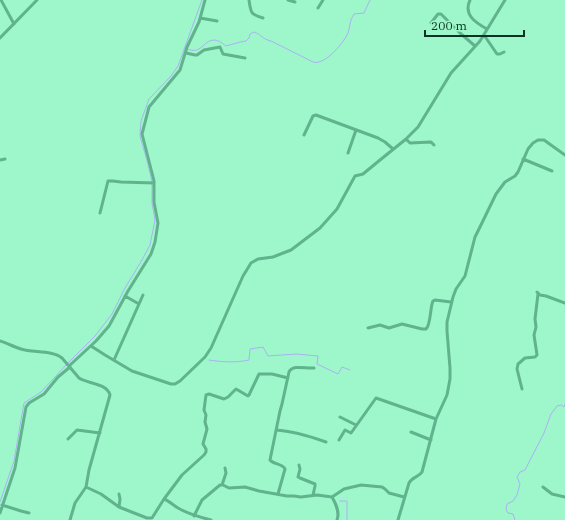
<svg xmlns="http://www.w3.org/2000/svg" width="565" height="520" font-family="'IBM Plex Serif',serif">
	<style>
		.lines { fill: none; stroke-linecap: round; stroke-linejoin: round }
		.stream { stroke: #acb0f4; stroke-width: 1 }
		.minor { stroke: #60b38c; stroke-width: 3 }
	</style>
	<rect width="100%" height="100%" fill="#9ef7cb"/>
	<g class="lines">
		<path class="stream" d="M 187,49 C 202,55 202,41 214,40 C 219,40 223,44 226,46 L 240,42 L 246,41 L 249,38 L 250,34 L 254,32 C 262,35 262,39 271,41 L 313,62 C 314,62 318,63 319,62 C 330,59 344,42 348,33 C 350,26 350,20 354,14 L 364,13 L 370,0
			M 209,360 C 222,362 235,363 249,360 L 250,349 L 263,347 L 268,356 L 296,354 L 318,356 L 317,364 L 338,374 L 342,367 L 350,370
			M 68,363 L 95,336 L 112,314 L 125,288 L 142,260 L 150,245 L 155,220 L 152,203 L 152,182 L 148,164 L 140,136 L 141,121 L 149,99 L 171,76 L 178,66 L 202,0
			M 340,501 L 347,501 L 347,520
			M 0,502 L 14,461 L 24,403 L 41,392 L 66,365
			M 515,520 L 513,514 L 508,513 L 506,510 L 507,504 L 513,501 L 517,495 L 520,484 L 517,477 L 520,472 L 525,470 L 544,433 L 551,414 L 557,406 L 561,405 L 564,407 L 565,404"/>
		<path class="minor" d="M 1,0 L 14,24
			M 249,0 C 251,13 250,14 263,18
			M 288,0 L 295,2
			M 470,0 C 463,15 476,23 487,29
			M 318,8 L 323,0
			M 200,18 L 217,21
			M 431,23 L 438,14 L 441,14 L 460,33 L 475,46
			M 484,35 L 497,54 L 500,54 L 504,52
			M 0,38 L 37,0
			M 186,53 L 195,55 L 197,55 L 204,50 L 220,47 L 223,54 L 245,58
			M 304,135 L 313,116 L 316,115 L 378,138 L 385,142 L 393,149
			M 406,139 L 410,143 L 431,142 L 434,145
			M 348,153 L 356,130
			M 523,159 L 552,171
			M 0,160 L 5,159
			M 100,213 L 108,181 L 113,181 L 121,182 L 154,183
			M 537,292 L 540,295 L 546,296 L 565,303
			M 125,296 L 139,304
			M 368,328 L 380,325 L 389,328 L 402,324 L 422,329 C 423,329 425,329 426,329 C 431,325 430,307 433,301 L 435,300 L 451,302
			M 0,341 C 7,343 14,347 21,349 C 33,353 52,350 62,358 L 79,378 C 88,384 107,383 110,395 L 89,470 L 86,487 L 75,503 L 70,520
			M 91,346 L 105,355 L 132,371 L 171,384 L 175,384 L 180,381 L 205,357 L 211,348 L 243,276 L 251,263 L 258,259 L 273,257 L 291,250 L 320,228 L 337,209 L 355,176 L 363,174 L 380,160 L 406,139 L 418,127 L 451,73 L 480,41 L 505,0
			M 114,360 L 143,295
			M 69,366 L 96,341 L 109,326 L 128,291 L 151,254 L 155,242 L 158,223 L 154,202 L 154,181 L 152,173 L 142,134 L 149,107 L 180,70 L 187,47 L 199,22 L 205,0
			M 522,389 L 517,369 L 518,364 L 525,358 L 535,357 L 537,355 L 534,335 L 536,327 L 535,319 L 538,294
			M 340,417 L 356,425
			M 276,430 C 293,431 309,436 326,442
			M 411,432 L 431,440
			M 68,439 L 77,430 L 100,433
			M 339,440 L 345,430 L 351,433 L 376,398 L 436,419
			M 299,465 L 300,469 L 298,477 L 300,478 L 315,484 L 315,486 L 313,495
			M 222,485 L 226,473 L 225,468
			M 86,487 L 101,494 L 119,507 L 147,518 L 152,518 L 164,499 C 169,501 173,505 178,508 C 188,514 199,517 211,520
			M 543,487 L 552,494 L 565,497
			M 278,494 L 285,469 C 282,463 274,465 270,460 L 280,411 L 282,404 L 289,372 C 293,364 306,369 314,368
			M 332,497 C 336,504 340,512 337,520
			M 164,499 L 182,475 L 204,455 L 206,452 L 206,449 L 203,444 L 207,429 L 205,422 L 206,415 L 204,410 L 206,395 L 209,394 L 224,399 L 228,397 L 236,389 L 248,396 L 249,395 L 259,374 L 272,374 L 288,378
			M 2,505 L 21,511 L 29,513
			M 119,507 L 120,499 L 119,494
			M 0,513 L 15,468 L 26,407 L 29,403 L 44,394 L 58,377 L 70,367
			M 194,516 L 202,500 L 220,485 L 223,485 L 229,488 L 245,487 L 259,491 L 287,496 L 294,496 L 301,497 L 317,495 L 332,497 L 344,489 L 361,485 L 382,487 L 385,489 L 389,493 L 404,497
			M 398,520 L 409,483 C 412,477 419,477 422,472 L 436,419 L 447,395 L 450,379 L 450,368 L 447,331 L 447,322 L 453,297 L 456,289 L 465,276 L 475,237 L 480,227 L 496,194 L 505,182 L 515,176 L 518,172 L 528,149 L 533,143 L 538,140 L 544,140 L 565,155"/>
	</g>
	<path d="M425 30v6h99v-6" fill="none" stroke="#0a3121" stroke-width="2"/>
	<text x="431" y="30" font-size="12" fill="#0a3121" stroke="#9ef7cb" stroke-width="3" paint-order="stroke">200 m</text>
</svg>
